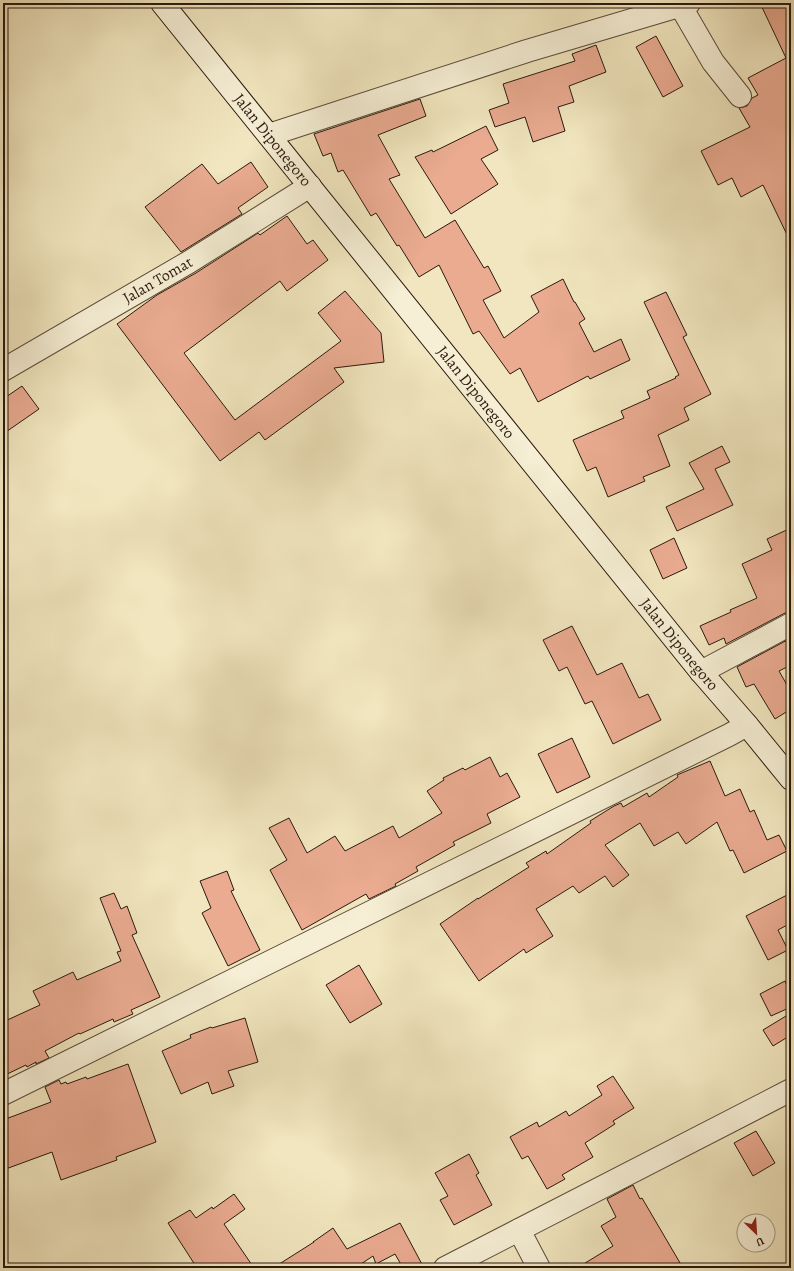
<svg xmlns="http://www.w3.org/2000/svg" width="794" height="1271" font-family="Alegreya,serif">
	<style>
		.building { fill: #eaab91; stroke: #2b190e }
		.lines { fill: none; stroke-linecap: round; stroke-linejoin: round }
		.street-casing { stroke: #5c4c3a; stroke-width: 24 }
		.secondary-casing { stroke: #2b190e; stroke-width: 24 }
		.street { stroke: #f6efd5; stroke-width: 22 }
		.secondary { stroke: #f6efd5; stroke-width: 22 }
		.labels { text-anchor: middle; dominant-baseline: central; stroke-width: 3; stroke-linejoin: round; paint-order: stroke }
		.street-label { font-size: 16px; fill: #2b190e; stroke: #f6efd5 }
	</style>
	<rect width="100%" height="100%" fill="#f1e6bf"/>
	<filter id="stains"><feTurbulence type="fractalNoise" baseFrequency=".005" numOctaves="4"/><feColorMatrix values="0 0 0 0 .2 0 0 0 0 .09 0 0 0 0 .02 0 0 0 .5 -.17"/></filter>
	<radialGradient id="worn" r=".72"><stop offset=".6" stop-color="#630" stop-opacity="0"/><stop offset="1" stop-color="#630" stop-opacity=".3"/></radialGradient>
	<path class="building" d="M 760,3 L 791,3 L 791,243 L 763,185 L 741,197 L 732,178 L 718,185 L 701,151 L 750,127 L 739,108 L 747,106 L 752,98 L 758,95 L 748,78 L 786,58 Z
		M 656,36 L 683,86 L 663,97 L 636,47 Z
		M 596,45 L 606,72 L 569,86 L 574,102 L 558,107 L 565,131 L 533,142 L 525,117 L 495,127 L 489,110 L 509,103 L 503,84 L 575,61 L 572,54 Z
		M 420,99 L 426,116 L 378,135 L 400,175 L 389,179 L 425,238 L 455,220 L 484,268 L 488,266 L 501,291 L 483,300 L 504,338 L 539,312 L 531,296 L 563,279 L 574,302 L 575,302 L 585,319 L 579,323 L 594,352 L 621,339 L 630,360 L 590,379 L 588,376 L 538,402 L 520,368 L 510,374 L 479,331 L 473,334 L 439,265 L 419,277 L 399,245 L 397,246 L 376,213 L 371,216 L 343,170 L 338,172 L 331,153 L 323,156 L 314,134 Z
		M 486,126 L 498,150 L 481,159 L 498,184 L 451,214 L 415,157 L 432,150 L 433,152 Z
		M 251,162 L 268,187 L 238,208 L 242,214 L 181,252 L 145,207 L 202,164 L 218,184 Z
		M 287,216 L 307,244 L 313,240 L 328,260 L 287,291 L 280,281 L 184,353 L 235,420 L 341,341 L 318,313 L 345,291 L 381,333 L 384,362 L 334,368 L 344,382 L 265,440 L 259,432 L 220,461 L 117,324 L 157,295 L 196,273 L 258,233 L 260,235 Z
		M 666,292 L 687,335 L 683,337 L 711,394 L 684,408 L 689,420 L 658,435 L 670,466 L 643,477 L 645,481 L 608,497 L 596,467 L 587,471 L 573,440 L 624,418 L 621,411 L 650,398 L 647,391 L 676,378 L 675,377 L 679,375 L 644,302 Z
		M 22,386 L 39,409 L 3,434 L 3,399 Z
		M 722,446 L 730,462 L 715,469 L 733,505 L 677,531 L 666,507 L 704,489 L 689,463 Z
		M 791,528 L 791,612 L 785,613 L 726,644 L 724,638 L 709,645 L 700,626 L 731,612 L 730,610 L 757,598 L 742,564 L 772,550 L 767,539 Z
		M 674,538 L 687,568 L 663,579 L 650,550 Z
		M 572,626 L 597,675 L 622,663 L 639,698 L 648,694 L 661,720 L 613,744 L 592,701 L 585,704 L 567,667 L 559,671 L 543,640 Z
		M 791,638 L 791,665 L 779,671 L 791,692 L 791,709 L 775,719 L 754,684 L 746,687 L 737,667 Z
		M 572,738 L 590,777 L 557,793 L 538,754 Z
		M 490,757 L 500,777 L 507,773 L 520,797 L 487,814 L 491,823 L 453,842 L 455,845 L 416,867 L 418,871 L 395,884 L 396,886 L 369,899 L 366,894 L 302,930 L 270,870 L 287,860 L 269,828 L 289,818 L 307,853 L 335,836 L 345,851 L 393,826 L 399,838 L 442,813 L 427,791 L 444,780 L 443,778 L 463,768 L 465,770 Z
		M 710,761 L 725,796 L 740,789 L 750,812 L 754,810 L 767,840 L 779,835 L 787,851 L 744,873 L 733,850 L 730,851 L 717,822 L 686,844 L 678,832 L 654,846 L 640,823 L 605,845 L 629,875 L 613,887 L 605,876 L 579,893 L 573,886 L 536,909 L 553,936 L 526,953 L 524,949 L 479,981 L 440,924 L 478,898 L 478,899 L 529,867 L 526,863 L 546,851 L 547,854 L 591,823 L 590,821 L 614,806 L 621,803 L 623,807 L 647,793 L 649,797 L 678,777 L 677,775 Z
		M 227,871 L 234,890 L 231,891 L 260,950 L 228,966 L 202,913 L 211,908 L 200,881 Z
		M 114,893 L 121,909 L 127,906 L 137,933 L 132,935 L 160,997 L 131,1010 L 133,1014 L 114,1022 L 113,1019 L 80,1034 L 79,1033 L 45,1051 L 49,1058 L 36,1064 L 36,1062 L 27,1067 L 26,1065 L 3,1076 L 3,1022 L 40,1005 L 33,991 L 73,972 L 77,980 L 121,961 L 117,952 L 121,951 L 100,898 Z
		M 791,893 L 791,923 L 778,930 L 788,950 L 768,960 L 746,916 Z
		M 359,965 L 382,1004 L 350,1023 L 326,985 Z
		M 785,981 L 791,994 L 791,1007 L 771,1016 L 760,994 Z
		M 791,1013 L 791,1035 L 773,1046 L 763,1030 Z
		M 245,1018 L 258,1062 L 228,1071 L 234,1086 L 212,1094 L 208,1082 L 181,1094 L 162,1051 L 191,1038 L 190,1035 L 211,1027 L 212,1028 Z
		M 128,1064 L 156,1142 L 116,1157 L 117,1160 L 61,1180 L 52,1152 L 3,1170 L 3,1120 L 51,1102 L 45,1087 L 59,1080 L 61,1084 L 66,1082 L 67,1084 L 86,1077 L 87,1079 Z
		M 613,1076 L 634,1108 L 613,1121 L 615,1124 L 585,1143 L 593,1157 L 562,1175 L 565,1179 L 547,1189 L 528,1156 L 522,1159 L 510,1137 L 537,1122 L 539,1127 L 566,1111 L 569,1116 L 602,1095 L 597,1086 Z
		M 756,1131 L 775,1163 L 753,1176 L 734,1143 Z
		M 469,1154 L 479,1173 L 476,1175 L 492,1205 L 454,1225 L 440,1200 L 448,1196 L 435,1173 Z
		M 633,1185 L 640,1199 L 642,1198 L 683,1268 L 577,1268 L 613,1246 L 601,1226 L 616,1217 L 607,1199 Z
		M 234,1194 L 245,1209 L 224,1224 L 254,1268 L 197,1268 L 168,1223 L 190,1210 L 196,1218 L 212,1207 L 213,1209 Z
		M 400,1223 L 424,1268 L 403,1268 L 395,1254 L 376,1264 L 373,1256 L 358,1266 L 360,1268 L 273,1268 L 314,1242 L 313,1242 L 333,1228 L 347,1249 Z"/>
	<g class="lines">
		<defs>
			<g id="street">
				<path d="M 680,5 L 713,62 L 740,96"/>
				<path d="M 269,135 L 527,51 L 689,3"/>
				<path id="s1" d="M 3,370 L 189,262 L 310,186"/>
				<path d="M 701,672 L 791,624"/>
				<path d="M 3,1094 L 729,735 L 747,725"/>
				<path d="M 519,1230 L 539,1268"/>
				<path d="M 445,1268 L 791,1090"/>
			</g>
			<g id="secondary">
				<path id="s2" d="M 162,3 L 701,672 L 747,725 L 791,779"/>
			</g>
		</defs>
		<use href="#street" class="street-casing"/>
		<use href="#secondary" class="secondary-casing"/>
		<use href="#street" class="street"/>
		<use href="#secondary" class="secondary"/>
	</g>
	<g class="labels">
		<g class="street-label">
			<text stroke="none"><textPath href="#s2" startOffset="176">Jalan Diponegoro</textPath></text>
			<text stroke="none"><textPath href="#s1" startOffset="179">Jalan Tomat</textPath></text>
			<text stroke="none"><textPath href="#s2" startOffset="500">Jalan Diponegoro</textPath></text>
			<text stroke="none"><textPath href="#s2" startOffset="824">Jalan Diponegoro</textPath></text>
		</g>
	</g>
	<rect width="794" height="1271" fill="none" stroke="#f1e6bf" stroke-width="16"/>
	<rect x="4" y="4" width="786" height="1263" fill="none" stroke="#2b190e" stroke-width="2"/>
	<rect x="8" y="8" width="778" height="1255" fill="none" stroke="#2b190e"/>
	<g transform="translate(756 1233) rotate(155)"><circle r="19" fill="#f6efd5" stroke="#a59985"/>
	<path d="M0-3L7 15L0 10L-7 15Z" fill="#8f2418"/>
	<text y="-6" font-size="11" font-weight="bold" text-anchor="middle" fill="#2b190e">U</text>
	</g>
	<rect width="100%" height="100%" filter="url(#stains)"/>
	<rect width="100%" height="100%" fill="url(#worn)"/>
</svg>
